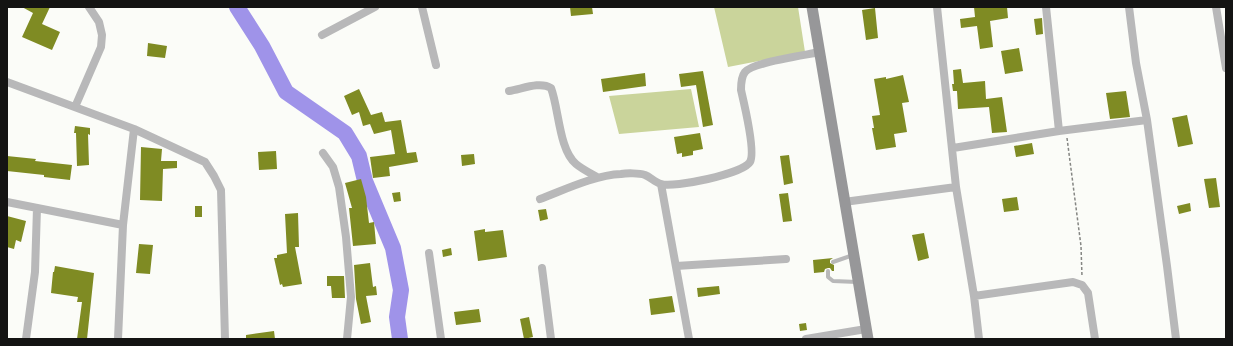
<svg xmlns="http://www.w3.org/2000/svg" width="1233" height="346" font-family="Jost,sans-serif">
	<style>
		.green { fill: #cad49b }
		.lines { fill: none; stroke-linecap: round; stroke-linejoin: round }
		.river { stroke: #9f93e9; stroke-width: 16 }
		.building { fill: #7f8b23 }
		.path { stroke: #858683; stroke-width: 1.5; stroke-dasharray: 3 2; stroke-linecap: butt }
		.lane { stroke: #b8b8b9; stroke-width: 4 }
		.street { stroke: #b8b8b9; stroke-width: 8 }
		.secondary { stroke: #979799; stroke-width: 11 }
	</style>
	<rect width="100%" height="100%" fill="#fbfcf8"/>
	<path class="green" d="M 714,7 L 798,7 L 805,52 L 728,67 Z
		M 691,89 L 699,127 L 619,134 L 609,96 Z"/>
	<g class="lines">
		<path class="river" d="M 237,7 L 262,46 L 286,92 L 345,133 L 359,156 L 365,181 L 393,248 L 401,290 L 397,317 L 400,339"/>
	</g>
	<path class="building" d="M 22,7 L 50,7 L 42,24 L 60,32 L 52,50 L 22,37 L 33,13 Z
		M 570,7 L 592,7 L 593,14 L 571,16 Z
		M 974,7 L 1007,7 L 1008,18 L 990,21 L 993,47 L 980,49 L 977,26 L 961,28 L 960,19 L 975,17 Z
		M 875,8 L 878,38 L 866,40 L 862,10 Z
		M 1042,18 L 1043,34 L 1036,35 L 1034,19 Z
		M 148,43 L 167,46 L 165,58 L 147,56 Z
		M 1019,48 L 1023,71 L 1005,74 L 1001,51 Z
		M 961,69 L 963,83 L 985,81 L 986,99 L 1002,97 L 1007,132 L 992,133 L 989,107 L 958,109 L 957,91 L 953,91 L 952,84 L 954,84 L 953,70 Z
		M 703,71 L 713,125 L 703,127 L 696,85 L 681,87 L 679,74 Z
		M 645,73 L 646,86 L 603,92 L 601,79 Z
		M 903,75 L 909,102 L 902,103 L 907,132 L 894,134 L 896,147 L 876,150 L 872,128 L 874,128 L 872,116 L 880,115 L 874,79 L 886,77 L 886,79 Z
		M 359,89 L 371,115 L 382,112 L 385,122 L 401,120 L 407,153 L 416,152 L 418,162 L 389,167 L 390,176 L 373,178 L 370,157 L 395,154 L 391,130 L 374,134 L 370,124 L 363,126 L 359,112 L 352,115 L 344,96 Z
		M 1126,91 L 1130,117 L 1110,119 L 1106,93 Z
		M 1187,115 L 1193,144 L 1178,147 L 1172,118 Z
		M 75,126 L 90,128 L 90,135 L 88,134 L 89,165 L 77,166 L 76,133 L 74,133 Z
		M 700,133 L 703,149 L 693,151 L 693,155 L 682,157 L 682,153 L 677,154 L 674,137 Z
		M 1032,143 L 1034,154 L 1016,157 L 1014,146 Z
		M 141,147 L 162,149 L 161,161 L 177,161 L 177,168 L 163,169 L 162,201 L 140,200 Z
		M 276,151 L 277,169 L 259,170 L 258,152 Z
		M 474,154 L 475,164 L 462,166 L 461,155 Z
		M 789,155 L 793,183 L 784,185 L 780,156 Z
		M 7,156 L 36,159 L 35,161 L 72,165 L 70,180 L 44,177 L 44,175 L 7,171 Z
		M 1216,178 L 1220,207 L 1209,208 L 1204,179 Z
		M 361,179 L 366,197 L 369,223 L 374,222 L 376,244 L 353,246 L 349,208 L 352,208 L 345,183 Z
		M 400,192 L 401,201 L 394,202 L 392,193 Z
		M 788,193 L 792,221 L 783,222 L 779,194 Z
		M 1017,197 L 1019,210 L 1004,212 L 1002,199 Z
		M 1190,203 L 1191,211 L 1179,214 L 1177,206 Z
		M 195,206 L 202,206 L 202,217 L 195,217 Z
		M 546,209 L 548,219 L 540,221 L 538,210 Z
		M 298,213 L 299,247 L 295,247 L 302,284 L 283,287 L 282,284 L 280,285 L 274,258 L 277,258 L 277,255 L 287,253 L 285,214 Z
		M 7,216 L 26,221 L 21,242 L 16,240 L 14,249 L 7,247 Z
		M 485,229 L 485,232 L 503,230 L 507,257 L 478,261 L 474,231 Z
		M 924,233 L 929,258 L 918,261 L 912,235 Z
		M 139,244 L 153,245 L 150,274 L 136,273 Z
		M 451,248 L 452,255 L 443,257 L 442,250 Z
		M 833,258 L 830,260 L 830,263 L 834,265 L 834,271 L 832,271 L 830,268 L 828,268 L 825,269 L 824,272 L 814,273 L 813,260 Z
		M 370,263 L 373,287 L 376,286 L 377,295 L 366,296 L 371,322 L 361,324 L 356,299 L 354,265 Z
		M 55,266 L 94,273 L 87,339 L 77,339 L 82,302 L 77,302 L 78,297 L 51,293 L 53,272 L 54,272 Z
		M 327,276 L 344,276 L 345,298 L 332,298 L 331,286 L 327,286 Z
		M 719,286 L 720,294 L 698,297 L 697,288 Z
		M 672,296 L 675,312 L 651,315 L 649,299 Z
		M 479,309 L 481,322 L 456,325 L 454,312 Z
		M 529,317 L 533,337 L 524,339 L 520,319 Z
		M 806,323 L 807,330 L 800,331 L 799,324 Z
		M 274,331 L 275,339 L 246,339 L 246,335 Z"/>
	<g class="lines">
		<path class="path" d="M 1067,138 L 1081,246 L 1082,277"/>
		<path class="lane" d="M 833,262 L 853,255
			M 828,271 L 828,277 L 833,281 L 857,282"/>
		<path class="street" d="M 422,7 L 436,65
			M 937,7 L 956,187 L 974,296 L 979,339
			M 1046,7 L 1059,131
			M 1129,7 L 1136,63 L 1147,120 L 1167,266 L 1176,339
			M 1216,7 L 1226,68
			M 322,35 L 375,7
			M 7,82 L 134,129 L 205,162 L 214,176 L 221,190 L 225,339
			M 509,91 C 522,89 540,81 551,88 C 559,109 559,150 576,164 C 582,169 590,173 597,177
			M 75,107 L 101,47 L 102,35 L 99,22 L 89,7
			M 953,148 L 1059,131 L 1147,120
			M 323,153 L 333,167 L 339,187 L 346,237 L 351,297 L 347,339
			M 661,184 L 689,339
			M 540,199 C 564,190 595,175 621,174 C 627,173 639,173 645,175 C 650,177 655,182 661,184 C 674,188 743,174 750,162 C 756,152 744,103 741,90 C 741,84 741,77 745,72 C 753,62 806,55 820,52
			M 7,202 L 123,225
			M 844,202 L 956,187
			M 429,253 L 441,339
			M 676,266 L 786,259
			M 542,268 L 551,339
			M 974,296 L 1073,282 L 1082,285 L 1088,293 L 1095,339
			M 26,339 L 35,272 L 37,208
			M 118,339 L 123,225 L 134,129
			M 806,339 L 866,329"/>
		<path class="secondary" d="M 812,7 L 868,339"/>
	</g>
	<rect width="1233" height="346" fill="none" stroke="#141413" stroke-width="16"/>
</svg>
